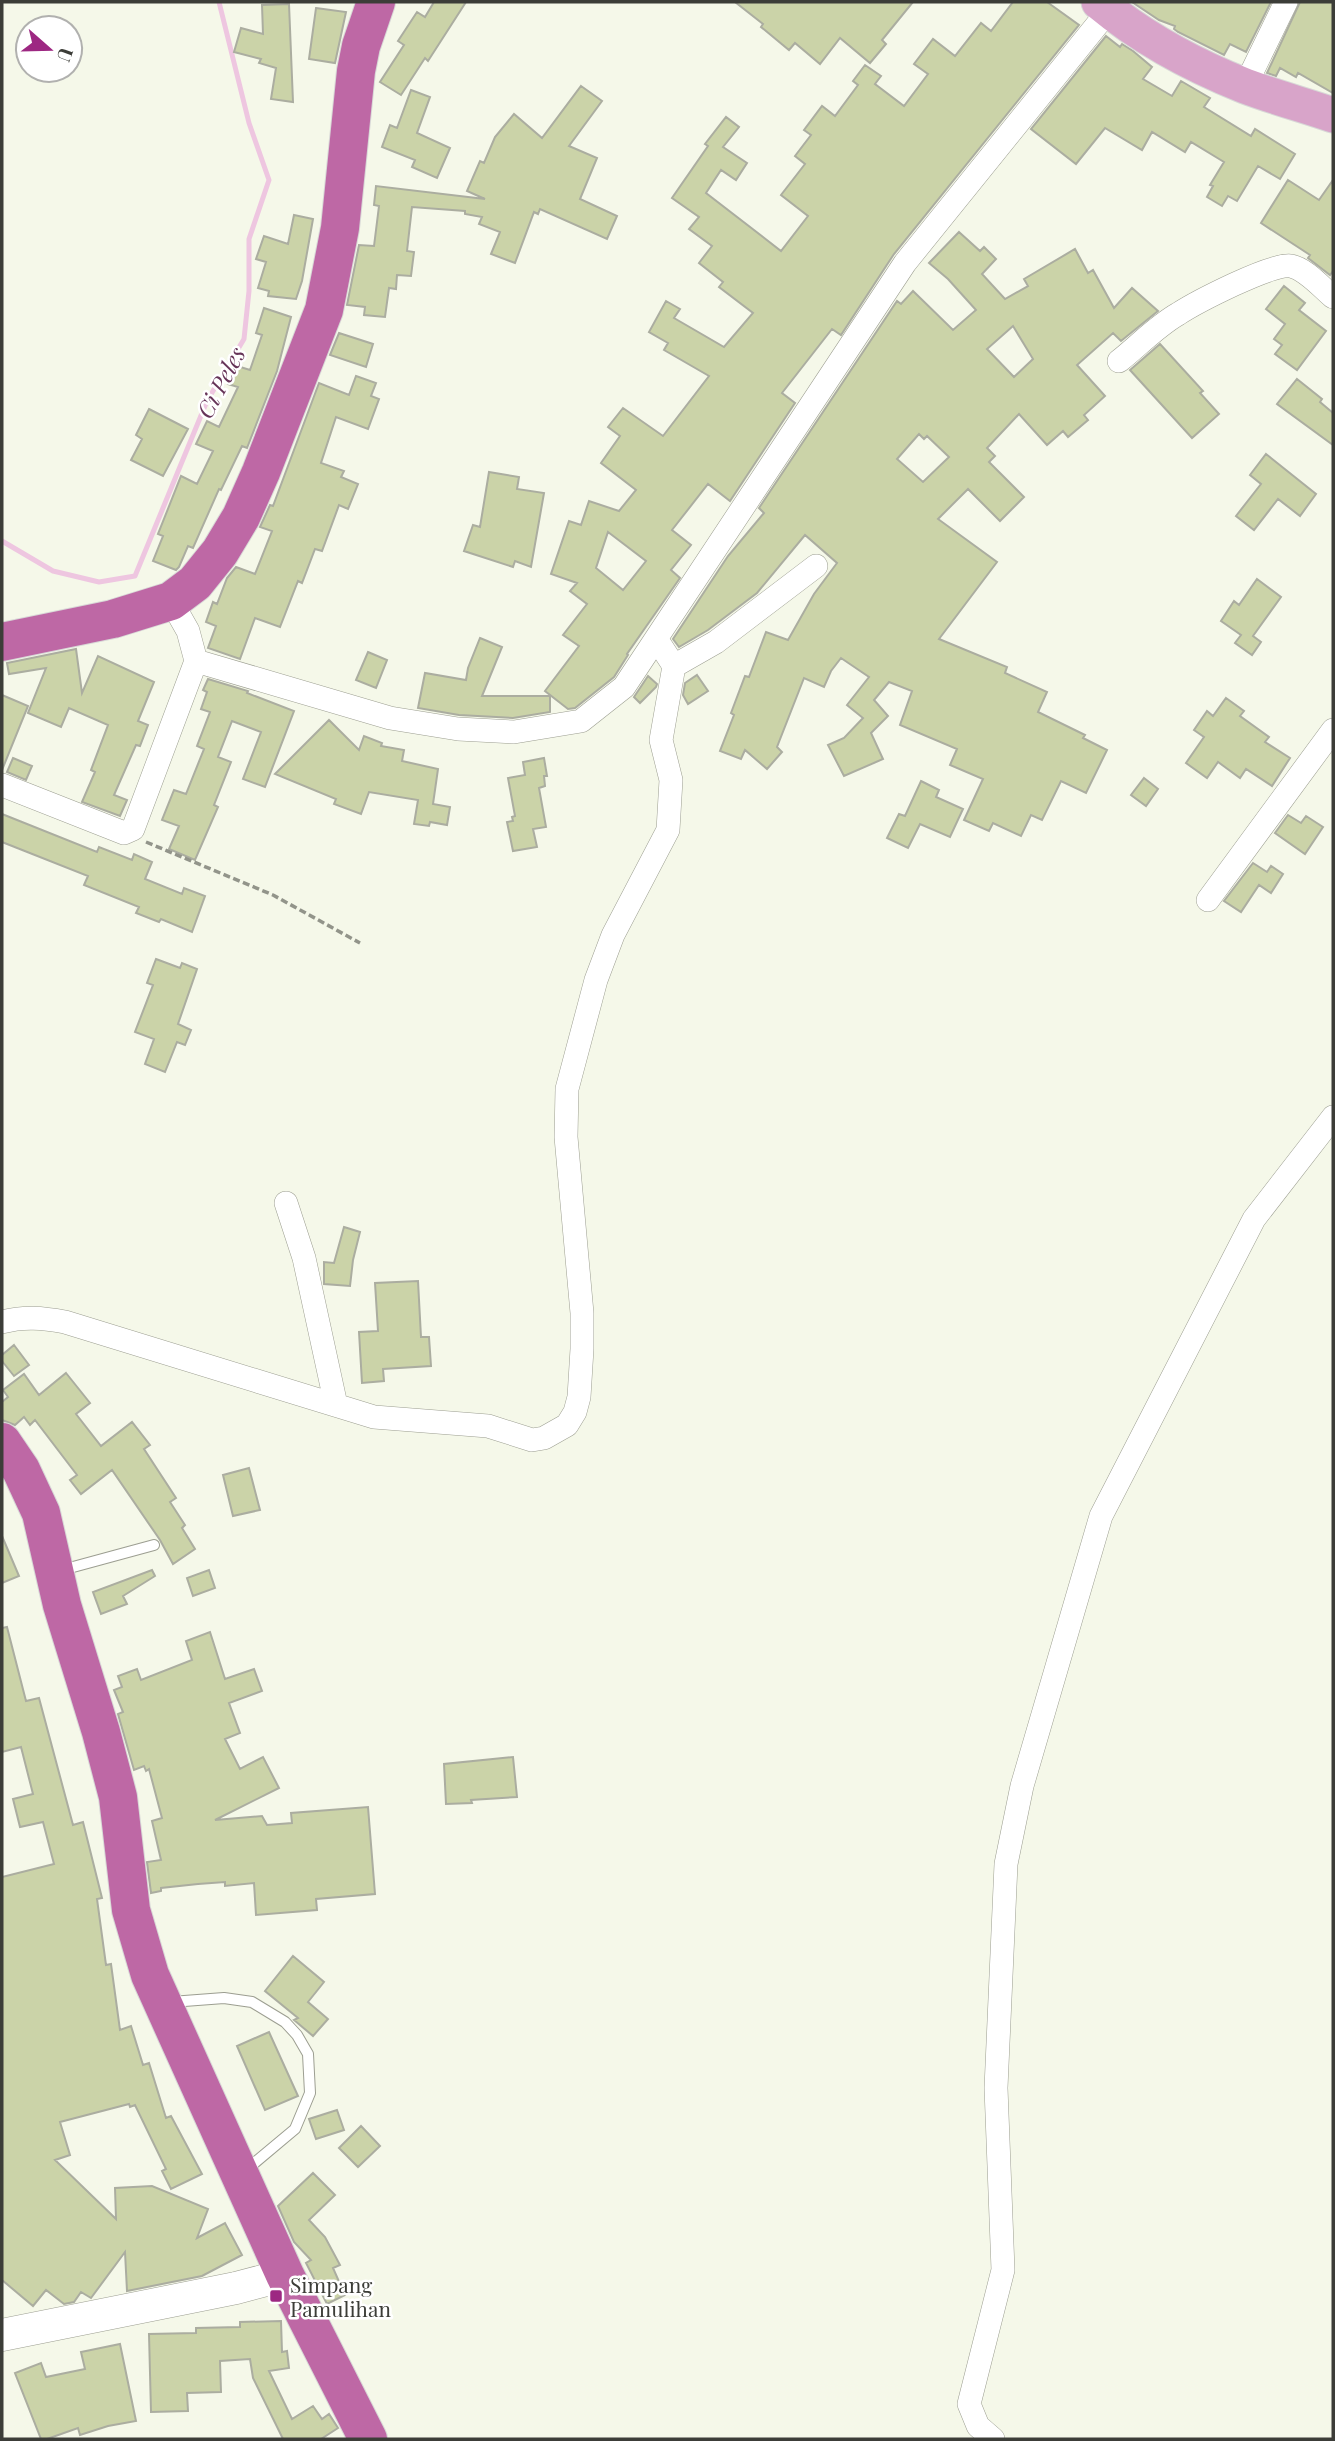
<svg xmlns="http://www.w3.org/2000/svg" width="1335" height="2441" font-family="'Playfair Display',serif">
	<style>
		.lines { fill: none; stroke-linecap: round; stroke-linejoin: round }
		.stream { stroke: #eec6e0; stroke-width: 5 }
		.building { fill: #cbd3a8; stroke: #abada0; stroke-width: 2; fill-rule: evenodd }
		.lane-casing { stroke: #9c9e91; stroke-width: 12 }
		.street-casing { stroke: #9c9e91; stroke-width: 24 }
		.secondary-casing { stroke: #9c9e91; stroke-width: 33 }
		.primary-casing { stroke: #d8d8d7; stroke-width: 37 }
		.highway-casing { stroke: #d8d8d7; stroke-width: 40 }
		.path { stroke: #92948a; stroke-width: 3.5; stroke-dasharray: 7 3.5; stroke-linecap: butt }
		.lane { stroke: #fff; stroke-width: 10 }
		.street { stroke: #fff; stroke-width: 23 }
		.secondary { stroke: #fff; stroke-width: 32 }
		.primary { stroke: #d8a4c9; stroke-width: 35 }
		.highway { stroke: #be68a5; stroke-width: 38 }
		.poi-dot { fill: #9d2882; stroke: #fff; stroke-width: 2.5 }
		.labels { text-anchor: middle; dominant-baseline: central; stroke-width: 5; stroke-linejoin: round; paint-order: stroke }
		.poi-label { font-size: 21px; fill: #3c3d38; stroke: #fff; text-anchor: start }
		.water-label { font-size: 23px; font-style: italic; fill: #663458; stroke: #fff }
	</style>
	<rect width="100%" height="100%" fill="#f5f8e9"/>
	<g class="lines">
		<path class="stream" d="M 2,541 L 53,571 L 99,582 L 135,576 L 207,401 L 244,339 L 249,291 L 249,239 L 269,180 L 249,123 L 219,2"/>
	</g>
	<path class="building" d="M 434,2 L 466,2 L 428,61 L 425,58 L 401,95 L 380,82 L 404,45 L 398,41 L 417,12 L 425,17 Z
		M 735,2 L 913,2 L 882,40 L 886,44 L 870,63 L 840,38 L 820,64 L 795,43 L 789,50 L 761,27 L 763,24 Z
		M 1013,2 L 1047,2 L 1079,25 L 894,254 L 841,335 L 832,329 L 782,393 L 795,403 L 730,501 L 708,484 L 672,530 L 691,545 L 671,570 L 680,578 L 627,654 L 628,655 L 614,677 L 575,708 L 568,709 L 545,691 L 579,646 L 563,635 L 587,604 L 570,591 L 577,583 L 551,574 L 569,521 L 581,525 L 589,501 L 619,511 L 636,490 L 601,463 L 620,436 L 608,427 L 623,408 L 663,436 L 709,376 L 664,350 L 668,343 L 649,332 L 666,301 L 680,309 L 674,318 L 724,347 L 753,313 L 719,287 L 723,282 L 699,263 L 712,246 L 689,229 L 699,217 L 672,198 L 708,146 L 705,144 L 726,117 L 739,127 L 723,147 L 747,163 L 736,180 L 721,170 L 706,193 L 781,251 L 808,216 L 781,195 L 805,164 L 795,156 L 811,135 L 804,130 L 822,106 L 835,116 L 858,85 L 853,81 L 865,65 L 881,76 L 875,84 L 904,106 L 928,74 L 914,64 L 933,39 L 955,56 L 981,23 L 991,31 ZM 608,532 L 646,561 L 623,590 L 596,568 Z
		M 1132,2 L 1271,2 L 1246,52 L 1230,44 L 1224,55 L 1178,32 L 1174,29 L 1175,26 L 1159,20 Z
		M 1300,2 L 1333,2 L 1333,93 L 1298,73 L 1296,77 L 1280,68 L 1276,76 L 1267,73 Z
		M 289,4 L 293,102 L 271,99 L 276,68 L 259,63 L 261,59 L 234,52 L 241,28 L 263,34 L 262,5 Z
		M 316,8 L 346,12 L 335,63 L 309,59 Z
		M 1106,36 L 1120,47 L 1122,44 L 1133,51 L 1152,67 L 1143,79 L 1172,96 L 1181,81 L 1210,98 L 1204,107 L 1251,136 L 1255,129 L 1295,154 L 1280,179 L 1258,166 L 1237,201 L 1228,196 L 1222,206 L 1207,197 L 1213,186 L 1210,185 L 1224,162 L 1191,142 L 1185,152 L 1152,132 L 1142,150 L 1105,128 L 1076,164 L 1031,129 Z
		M 581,86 L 602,101 L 569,146 L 597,158 L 580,199 L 617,216 L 607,239 L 540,209 L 538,214 L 534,212 L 515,263 L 491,254 L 500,232 L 479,224 L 482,217 L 465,214 L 465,211 L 412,207 L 407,251 L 414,252 L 411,276 L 397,275 L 396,289 L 389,288 L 385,317 L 364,315 L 365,307 L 347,305 L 359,245 L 374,246 L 379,206 L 374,205 L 376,186 L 485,199 L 467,191 L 480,161 L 484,163 L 495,137 L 514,114 L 542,138 Z
		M 411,90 L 430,97 L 417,133 L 450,148 L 437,178 L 412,167 L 415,160 L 382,147 L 390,125 L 397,128 Z
		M 1288,180 L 1319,200 L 1333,180 L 1333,271 L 1330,275 L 1308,258 L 1310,255 L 1261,223 Z
		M 294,215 L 313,219 L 302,281 L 296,299 L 268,296 L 269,291 L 258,288 L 266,262 L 256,259 L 264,236 L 288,244 Z
		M 959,232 L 980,251 L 984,247 L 996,259 L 982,274 L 1005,299 L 1028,286 L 1024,279 L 1075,249 L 1088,273 L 1093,270 L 1114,308 L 1132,288 L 1158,311 L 1121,341 L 1113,333 L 1077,365 L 1105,396 L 1084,415 L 1088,420 L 1068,437 L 1063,431 L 1047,445 L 1019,414 L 987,448 L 995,456 L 989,462 L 1024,497 L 1000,521 L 968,489 L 938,519 L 997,562 L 939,639 L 1007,667 L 1005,673 L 1047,692 L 1038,712 L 1085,735 L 1083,738 L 1107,750 L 1086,793 L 1061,781 L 1042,820 L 1031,815 L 1021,836 L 993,823 L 989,831 L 964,820 L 983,779 L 950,765 L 957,749 L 900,725 L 912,691 L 889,682 L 874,700 L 888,716 L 871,733 L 883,759 L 844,776 L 828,745 L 844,738 L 863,718 L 847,705 L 869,677 L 841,658 L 831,671 L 824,687 L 804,678 L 777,747 L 782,752 L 767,769 L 745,750 L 741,759 L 720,751 L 734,715 L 731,713 L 745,676 L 749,677 L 766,632 L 788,640 L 814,594 L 837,563 L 805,535 L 757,593 L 708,630 L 679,647 L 673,639 L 728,556 L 764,513 L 759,508 L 897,301 L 901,304 L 913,291 L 953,330 L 976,310 L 948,279 L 929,263 ZM 1013,326 L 1033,359 L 1014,377 L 987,349 ZM 919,434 L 924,439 L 927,436 L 949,457 L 923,482 L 897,459 Z
		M 1284,286 L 1305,303 L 1299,310 L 1326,331 L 1297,370 L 1275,354 L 1282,345 L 1274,339 L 1285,324 L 1266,309 Z
		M 264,308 L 291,317 L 277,371 L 247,448 L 242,446 L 221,490 L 219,489 L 193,548 L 188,546 L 179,567 L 176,570 L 153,561 L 163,536 L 158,534 L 181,476 L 197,484 L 213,451 L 196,444 L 207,421 L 219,427 L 238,387 L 228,384 L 234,365 L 250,370 L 262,335 L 256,333 Z
		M 339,333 L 373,344 L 366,367 L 330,355 Z
		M 1160,344 L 1203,391 L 1200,393 L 1219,414 L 1192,438 L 1130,370 Z
		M 356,376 L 376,383 L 371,396 L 379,399 L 368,429 L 336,417 L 321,463 L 344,471 L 341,477 L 358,484 L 348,509 L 339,505 L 322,551 L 315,549 L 302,583 L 298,581 L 280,627 L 255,618 L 240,659 L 208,648 L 216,626 L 206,622 L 213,602 L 217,604 L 227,578 L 236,567 L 255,574 L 272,531 L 260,527 L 270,505 L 273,506 L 319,383 L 349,395 Z
		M 1297,379 L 1322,399 L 1320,402 L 1333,413 L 1333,445 L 1277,404 Z
		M 149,409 L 188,429 L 163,476 L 131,460 L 142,439 L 136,435 Z
		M 1266,454 L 1316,494 L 1300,516 L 1278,499 L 1254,530 L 1236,516 L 1261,484 L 1250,475 Z
		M 489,472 L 519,477 L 517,489 L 544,493 L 531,567 L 515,561 L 513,567 L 464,551 L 473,525 L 480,527 Z
		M 1257,579 L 1281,597 L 1253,636 L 1261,642 L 1252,655 L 1235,643 L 1241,635 L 1221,621 L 1234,601 L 1239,605 Z
		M 480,638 L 502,647 L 482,696 L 550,696 L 550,712 L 513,718 L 459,715 L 418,708 L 425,673 L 466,680 L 468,668 Z
		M 76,649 L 82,693 L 98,656 L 154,682 L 138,721 L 148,725 L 140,746 L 136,745 L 114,795 L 127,800 L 120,816 L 82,802 L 95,772 L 91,770 L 108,725 L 69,708 L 61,727 L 28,713 L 46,668 L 9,674 L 7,663 Z
		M 368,652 L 387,660 L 376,688 L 356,680 Z
		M 697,675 L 708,691 L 688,704 L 683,695 L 685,683 Z
		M 648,676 L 657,684 L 656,687 L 640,703 L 634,697 Z
		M 208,679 L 248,691 L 247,693 L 294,711 L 265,787 L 243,779 L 261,732 L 232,721 L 218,757 L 231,762 L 214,805 L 218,807 L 195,860 L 169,849 L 179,826 L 162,820 L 174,790 L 186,794 L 204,749 L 197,746 L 210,712 L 201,709 L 207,692 L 203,690 Z
		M 2,695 L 28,706 L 2,770 Z
		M 1226,698 L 1244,711 L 1240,716 L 1269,737 L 1265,742 L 1290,758 L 1272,786 L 1246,769 L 1240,778 L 1218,762 L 1207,778 L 1186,763 L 1204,737 L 1194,730 L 1207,711 L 1213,716 Z
		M 329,720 L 359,750 L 364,736 L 382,743 L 381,746 L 404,750 L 402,761 L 438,769 L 433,804 L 450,807 L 447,825 L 430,822 L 429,826 L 414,824 L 418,800 L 369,792 L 361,814 L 334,804 L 336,799 L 275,774 Z
		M 13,758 L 32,766 L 26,780 L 7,772 Z
		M 544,758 L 547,776 L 544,776 L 545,786 L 539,788 L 546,827 L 533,829 L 537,847 L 513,851 L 507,822 L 513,821 L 512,817 L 515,816 L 508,778 L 525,775 L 523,762 Z
		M 1144,778 L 1158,789 L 1146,806 L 1131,795 Z
		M 921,781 L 939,790 L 936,797 L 963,809 L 950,837 L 920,824 L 908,848 L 887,838 L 899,814 L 905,816 Z
		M 2,814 L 97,852 L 99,847 L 132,860 L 134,854 L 152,862 L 145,879 L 182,894 L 184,888 L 205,896 L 192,932 L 161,919 L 159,922 L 136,913 L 139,907 L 84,885 L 88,876 L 2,842 Z
		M 1288,815 L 1301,823 L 1306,816 L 1323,827 L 1305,854 L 1275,833 Z
		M 1253,863 L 1267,872 L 1271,866 L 1283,874 L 1271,893 L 1259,885 L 1241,912 L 1224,901 Z
		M 156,959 L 180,968 L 182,963 L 197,969 L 178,1024 L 191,1030 L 185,1045 L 177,1042 L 165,1072 L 145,1064 L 154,1039 L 135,1032 L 153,985 L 147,983 Z
		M 344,1227 L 360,1232 L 353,1260 L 350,1286 L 324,1284 L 324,1262 L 334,1263 Z
		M 418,1281 L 421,1337 L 429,1337 L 431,1366 L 383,1369 L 384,1381 L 362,1383 L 359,1332 L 378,1331 L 375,1283 Z
		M 14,1345 L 29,1365 L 14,1376 L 2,1361 L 2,1355 Z
		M 66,1373 L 90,1403 L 76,1414 L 101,1446 L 132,1422 L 150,1445 L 144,1449 L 176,1498 L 170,1502 L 185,1525 L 182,1528 L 195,1549 L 173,1564 L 160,1540 L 112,1470 L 81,1494 L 70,1480 L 77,1475 L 35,1420 L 30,1425 L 24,1417 L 15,1425 L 2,1420 L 2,1402 L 8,1397 L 3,1390 L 24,1374 L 39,1395 Z
		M 249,1468 L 260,1510 L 233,1516 L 223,1475 Z
		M 2,1536 L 19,1576 L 2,1583 Z
		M 152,1570 L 155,1576 L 123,1596 L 127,1604 L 101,1614 L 93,1592 Z
		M 209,1570 L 215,1588 L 193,1596 L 187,1578 Z
		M 7,1627 L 26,1701 L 39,1698 L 73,1825 L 83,1822 L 102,1898 L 97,1899 L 106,1965 L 111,1964 L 120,2030 L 131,2026 L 143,2065 L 149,2063 L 166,2118 L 171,2116 L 202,2174 L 171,2189 L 162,2171 L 166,2169 L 135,2105 L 130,2107 L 129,2104 L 60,2122 L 70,2155 L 55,2160 L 116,2219 L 115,2188 L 152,2186 L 208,2209 L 197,2238 L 225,2223 L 242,2255 L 202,2276 L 127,2291 L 125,2252 L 91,2298 L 81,2292 L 74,2302 L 64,2304 L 46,2290 L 33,2306 L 2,2280 L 2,1877 L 54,1864 L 43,1822 L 20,1827 L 13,1799 L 33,1794 L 21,1747 L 2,1752 L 2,1628 Z
		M 210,1632 L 225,1679 L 254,1669 L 262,1691 L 229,1703 L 240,1733 L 225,1739 L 240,1769 L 263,1757 L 279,1788 L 215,1820 L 262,1816 L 267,1825 L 292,1823 L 291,1813 L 368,1807 L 375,1894 L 316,1899 L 317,1910 L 256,1915 L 254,1883 L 225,1886 L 225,1882 L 198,1884 L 161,1888 L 161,1891 L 151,1893 L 147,1862 L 161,1860 L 152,1821 L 162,1818 L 149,1769 L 146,1771 L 144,1766 L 134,1770 L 118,1714 L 123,1712 L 114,1690 L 122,1687 L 118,1676 L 137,1669 L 141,1680 L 192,1660 L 186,1641 Z
		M 513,1757 L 517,1797 L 471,1800 L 472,1803 L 446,1804 L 444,1764 Z
		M 293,1956 L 324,1982 L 308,2002 L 328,2019 L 313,2036 L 294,2020 L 298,2018 L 265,1991 Z
		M 269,2032 L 298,2096 L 265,2110 L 237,2046 Z
		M 337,2110 L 344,2130 L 316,2139 L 309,2119 Z
		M 361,2126 L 380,2146 L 358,2167 L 339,2148 Z
		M 313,2173 L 335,2195 L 309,2220 L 325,2237 L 340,2265 L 333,2268 L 345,2295 L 327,2304 L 306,2263 L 311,2260 L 294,2242 L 278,2206 Z
		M 281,2321 L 282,2352 L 287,2351 L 289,2368 L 269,2371 L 292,2419 L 313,2406 L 322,2419 L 329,2414 L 338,2428 L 321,2439 L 283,2439 L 253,2378 L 250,2359 L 220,2361 L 221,2392 L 187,2393 L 188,2411 L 151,2412 L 149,2334 L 196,2333 L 196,2328 L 240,2327 L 240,2322 Z
		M 120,2344 L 136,2421 L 108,2426 L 80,2435 L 78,2428 L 47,2439 L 41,2439 L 15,2373 L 41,2363 L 46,2377 L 85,2369 L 81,2352 Z"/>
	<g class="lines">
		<defs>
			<path id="lane" d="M 62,1570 L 154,1545
				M 171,2002 L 224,1998 L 252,2002 L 285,2022 L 297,2035 L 308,2054 L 310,2093 L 295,2129 L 246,2170"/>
			<path id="street" d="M 1245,86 L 1286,2
				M 1119,361 C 1138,346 1157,326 1178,314 C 1195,303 1273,262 1291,266 C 1306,269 1321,287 1333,297
				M 171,601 L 188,631 L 196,661 L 390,718 L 458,729 L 514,732 L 581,721 L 624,687 L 905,263 L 1109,10
				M 674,666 L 716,642 L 816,566
				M 2,785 L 124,833 L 133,829 L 196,661
				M 1208,900 L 1333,730
				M 286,1203 L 304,1258 L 336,1405
				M 2,1322 C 24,1316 43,1318 65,1322 L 374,1417 L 488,1426 L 532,1440 L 544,1438 L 567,1425 L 575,1412 L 579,1397 L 582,1349 L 582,1313 L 566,1137 L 567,1089 L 596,980 L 613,935 L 668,830 L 671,780 L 661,740 L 674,666 L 657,640
				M 993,2439 L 978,2426 L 969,2404 L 1003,2270 L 996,2088 L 1006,1864 L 1022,1786 L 1101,1516 L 1254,1219 L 1333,1117"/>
			<path id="secondary" d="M 2,2335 L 236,2288 L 285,2275"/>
			<path id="primary" d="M 1099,2 C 1141,37 1195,66 1245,86 C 1274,97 1304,105 1333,115"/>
			<path id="highway" d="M 2,642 L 113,619 L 171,601 L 195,583 L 220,552 L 241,517 L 261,472 L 324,310 L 340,228 L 356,71 L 361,46 L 376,2
				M 2,1442 L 21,1470 L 41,1513 L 62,1605 L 101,1732 L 118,1797 L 131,1910 L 150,1975 L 285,2275 L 368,2439"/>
		</defs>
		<use href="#lane" class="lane-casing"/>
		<use href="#street" class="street-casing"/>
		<use href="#secondary" class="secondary-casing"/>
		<use href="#primary" class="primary-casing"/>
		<use href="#highway" class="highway-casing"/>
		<path class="path" d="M 146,842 L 273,895 L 360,943"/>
		<use href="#lane" class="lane"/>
		<use href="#street" class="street"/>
		<use href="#secondary" class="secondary"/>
		<use href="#primary" class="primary"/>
		<use href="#highway" class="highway"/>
	</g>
	<rect class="poi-dot" x="269" y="2289" width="14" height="14" rx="3.5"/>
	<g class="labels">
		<g class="poi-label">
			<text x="290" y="2284">Simpang<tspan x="290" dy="24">Pamulihan</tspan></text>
		</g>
		<g class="water-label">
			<text transform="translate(220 382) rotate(-62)">Ci Peles</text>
		</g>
	</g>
	<rect width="1335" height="2441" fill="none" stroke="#3c3d38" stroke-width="7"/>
	<g transform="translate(49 49) rotate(110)"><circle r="33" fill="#ffffff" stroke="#b1b1af" stroke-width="2"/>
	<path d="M0-5L12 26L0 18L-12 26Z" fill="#9d2882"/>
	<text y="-10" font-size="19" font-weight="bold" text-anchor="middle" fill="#3c3d38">U</text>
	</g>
</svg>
